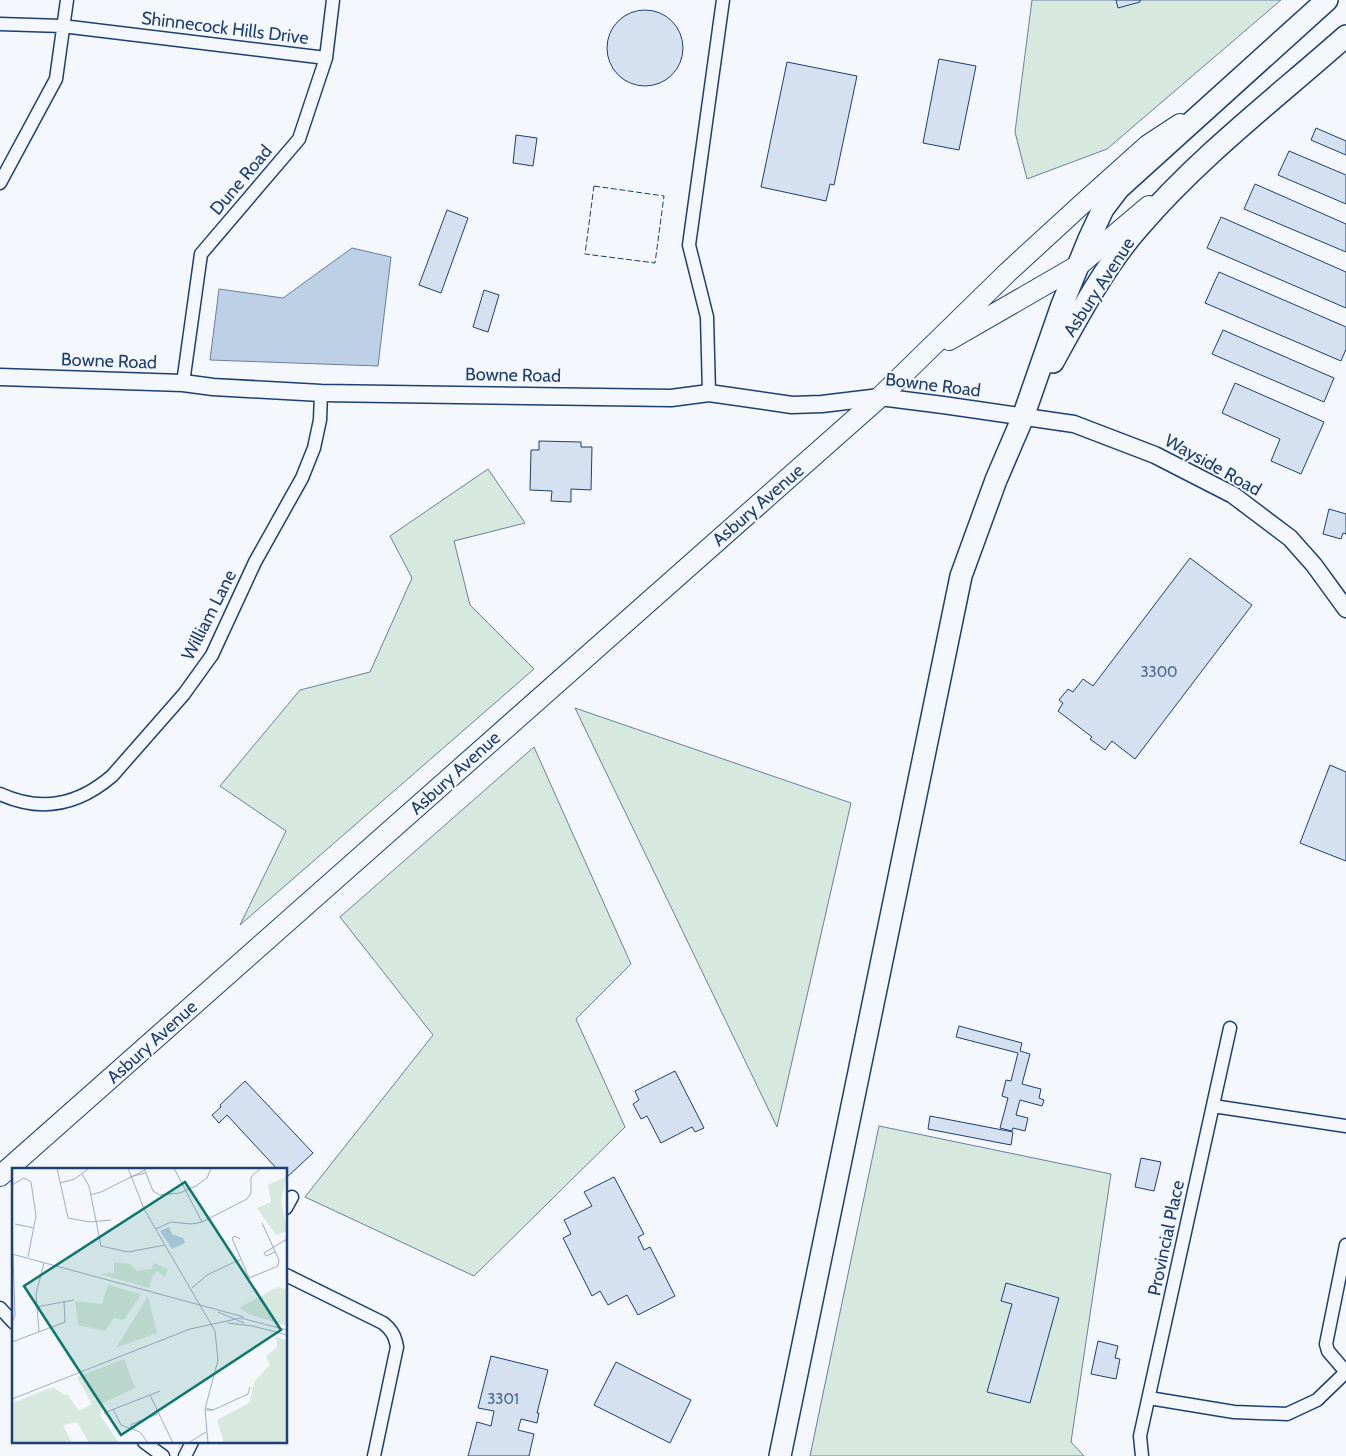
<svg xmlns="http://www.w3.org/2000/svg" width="1346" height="1456" font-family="Cabin,sans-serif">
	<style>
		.green { fill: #d7e8df; stroke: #687fa3 }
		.water { fill: #bed0e5; stroke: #687fa3 }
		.building { fill: #d5e0f0; stroke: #1d3f73 }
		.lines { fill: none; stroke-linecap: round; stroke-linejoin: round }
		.minor-casing { stroke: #1d3f73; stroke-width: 15 }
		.tertiary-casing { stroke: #1d3f73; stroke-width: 19 }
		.primary-casing { stroke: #1d3f73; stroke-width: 22 }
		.trunk-casing { stroke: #1d3f73; stroke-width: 24 }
		.minor { stroke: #f4f7fb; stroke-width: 12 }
		.tertiary { stroke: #f4f7fb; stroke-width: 16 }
		.primary { stroke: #f4f7fb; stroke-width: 20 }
		.trunk { stroke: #f4f7fb; stroke-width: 21 }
		.fence { stroke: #1d3f73; stroke-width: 1; stroke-dasharray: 6 2.5; stroke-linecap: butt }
		.labels { text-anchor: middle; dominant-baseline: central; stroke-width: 4; stroke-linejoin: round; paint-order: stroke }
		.number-label { font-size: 15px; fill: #4b6792 }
		.street-label { font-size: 18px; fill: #1d3f73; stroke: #f4f7fb }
		.inset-road { fill: none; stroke: #9eadc5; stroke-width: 1 }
		.view { fill: #0f766e; fill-opacity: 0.15; stroke: #0f766e; stroke-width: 2.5 }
		.inset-edge { fill: none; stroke: #1d3f73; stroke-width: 2.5 }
	</style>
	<rect width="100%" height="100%" fill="#f4f7fb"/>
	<path class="green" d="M 1032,0 L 1281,0 L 1107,149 L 1027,179 L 1015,132 Z
		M 488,469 L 525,523 L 454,541 L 470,605 L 534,669 L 240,925 L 286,831 L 220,786 L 300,690 L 370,672 L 412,578 L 390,536 Z
		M 575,708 L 851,803 L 777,1127 Z
		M 534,747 L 631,964 L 576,1019 L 625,1127 L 474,1276 L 305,1197 L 433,1035 L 340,917 Z
		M 879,1126 L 1111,1174 L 1071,1442 L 1084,1456 L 810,1456 Z"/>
	<path class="water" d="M 352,248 L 391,257 L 378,366 L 210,360 L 219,289 L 283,298 Z"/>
	<path class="building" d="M 1116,0 L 1140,0 L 1140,2 L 1118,8 Z
		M607 48a38 38 0 1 1 76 0a38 38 0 1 1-76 0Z
		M 939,59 L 976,66 L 959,150 L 923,143 Z
		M 787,62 L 857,76 L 834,185 L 830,184 L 826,201 L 761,187 Z
		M 1316,128 L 1346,141 L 1346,155 L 1311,140 Z
		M 516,135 L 537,138 L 533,166 L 513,163 Z
		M 1289,151 L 1346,175 L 1346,204 L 1278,175 Z
		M 1255,184 L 1346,224 L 1346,252 L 1244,209 Z
		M 447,210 L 468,218 L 441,293 L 419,285 Z
		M 1221,217 L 1346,272 L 1346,308 L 1207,248 Z
		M 1219,272 L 1346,327 L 1346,349 L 1341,361 L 1205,303 Z
		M 484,290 L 499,295 L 488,332 L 473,327 Z
		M 1223,330 L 1334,378 L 1324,402 L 1212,354 Z
		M 1235,383 L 1324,422 L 1301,474 L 1271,461 L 1280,439 L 1222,413 Z
		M 539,441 L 581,442 L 581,447 L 592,447 L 591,490 L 571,489 L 571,502 L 551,501 L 552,491 L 530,490 L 531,450 L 539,450 Z
		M 1329,509 L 1346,514 L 1346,534 L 1343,533 L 1341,539 L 1323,534 Z
		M 1190,558 L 1252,605 L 1135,759 L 1112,741 L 1105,750 L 1090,739 L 1092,737 L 1058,711 L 1063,703 L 1059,700 L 1068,689 L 1073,692 L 1083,679 L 1093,686 Z
		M 1330,765 L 1346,772 L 1346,861 L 1300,843 Z
		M 959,1026 L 1022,1043 L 1020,1051 L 1030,1054 L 1022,1084 L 1041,1089 L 1039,1098 L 1044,1100 L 1042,1106 L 1020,1100 L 1016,1115 L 1028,1118 L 1025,1131 L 1013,1128 L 1012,1131 L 1000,1128 L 1008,1098 L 1002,1096 L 1006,1080 L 1011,1081 L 1018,1053 L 956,1037 Z
		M 675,1071 L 704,1128 L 695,1132 L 692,1127 L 661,1143 L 647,1116 L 641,1119 L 633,1104 L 639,1100 L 635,1091 Z
		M 245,1081 L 313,1153 L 286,1178 L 286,1170 L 278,1170 L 227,1115 L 219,1123 L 212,1115 L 221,1107 L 220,1105 Z
		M 930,1116 L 1013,1132 L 1011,1145 L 928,1129 Z
		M 1141,1158 L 1161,1162 L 1154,1191 L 1135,1187 Z
		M 614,1177 L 644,1234 L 638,1237 L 644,1250 L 650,1247 L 675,1296 L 638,1315 L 627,1295 L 608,1305 L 600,1291 L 592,1296 L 563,1238 L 571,1234 L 564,1220 L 592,1206 L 584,1192 Z
		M 1006,1283 L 1059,1298 L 1030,1403 L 987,1392 L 1012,1304 L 1001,1301 Z
		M 1098,1341 L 1118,1346 L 1115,1358 L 1120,1359 L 1116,1379 L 1091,1374 Z
		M 491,1356 L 548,1370 L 537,1413 L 539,1413 L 537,1423 L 521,1419 L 518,1430 L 534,1434 L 529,1456 L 468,1456 L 477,1422 L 491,1426 L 494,1411 L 478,1408 Z
		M 616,1362 L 691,1400 L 670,1443 L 594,1405 Z"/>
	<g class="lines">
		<defs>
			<path id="minor" d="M 0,24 L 62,26 L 326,58
				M 0,183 L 56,79 L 67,0
				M 183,383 L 201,254 L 299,139 L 326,58 L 333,0
				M 709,393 L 707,317 L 689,245 L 723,0
				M 0,794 C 42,813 78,805 112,776 L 184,694 L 212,655 L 255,562 L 302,478 L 314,448 L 320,420 L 321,393
				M 1213,1106 L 1346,1126
				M 286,1208 L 292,1197
				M 286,1275 L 383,1323 C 392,1330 395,1336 397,1347 L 374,1456
				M 0,1308 L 14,1323
				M 1149,1398 L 1234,1412 L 1287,1414 L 1317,1400 L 1346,1372 L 1328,1351 L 1326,1344 L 1346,1245
				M 144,1442 L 163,1456
				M 185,1456 L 192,1442
				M 1142,1456 L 1140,1436 L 1230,1028"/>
			<path id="tertiary" d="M 0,377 L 183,383 L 213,387 L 321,393 L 671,398 L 709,393 L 792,405 L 822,404 L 880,397 L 943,405 L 1074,424 L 1155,455 L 1233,495 L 1290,538 L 1314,565 L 1346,609"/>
			<path id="primary" d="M 949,340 L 1079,265 L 1149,206
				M 0,1176 L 880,397 L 1008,272 L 1081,205 L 1148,145 L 1180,124"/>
			<path id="trunk" d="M 1053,362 C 1077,318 1106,264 1139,227 C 1200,156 1276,98 1346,36
				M 780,1456 L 961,576 L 996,480 L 1023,417 L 1062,305 L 1089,239 L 1103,209 L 1119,188 L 1327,0"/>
		</defs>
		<use href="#minor" class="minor-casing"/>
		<use href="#tertiary" class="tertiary-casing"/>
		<use href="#primary" class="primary-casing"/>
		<use href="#trunk" class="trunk-casing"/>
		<use href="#minor" class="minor"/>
		<use href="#tertiary" class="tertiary"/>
		<use href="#primary" class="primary"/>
		<use href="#trunk" class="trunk"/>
		<path class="fence" d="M 594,186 L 664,196 L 655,263 L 585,254 Z"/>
	</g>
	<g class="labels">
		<g class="number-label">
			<text x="1159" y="672">3300</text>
			<text x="503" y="1399">3301</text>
		</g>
		<g class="street-label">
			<text transform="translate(225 28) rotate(7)">Shinnecock Hills Drive</text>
			<text transform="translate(241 180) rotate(-50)">Dune Road</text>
			<text transform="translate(1099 287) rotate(-57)">Asbury Avenue</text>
			<text transform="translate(109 361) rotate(2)">Bowne Road</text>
			<text transform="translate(513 375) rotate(1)">Bowne Road</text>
			<text transform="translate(933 385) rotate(7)">Bowne Road</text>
			<text transform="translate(1213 465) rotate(29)">Wayside Road</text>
			<text transform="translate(758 505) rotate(-41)">Asbury Avenue</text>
			<text transform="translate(209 615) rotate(-63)">William Lane</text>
			<text transform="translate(455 773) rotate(-42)">Asbury Avenue</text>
			<text transform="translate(152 1042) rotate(-42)">Asbury Avenue</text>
			<text transform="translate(1166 1238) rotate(-78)">Provincial Place</text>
		</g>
	</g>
	<g transform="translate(12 1168)">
		<rect width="275" height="275" fill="#f4f7fb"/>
		<path d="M 275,8 L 269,33 L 275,63 L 264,67 L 245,40 L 259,34 L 256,17 ZM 102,94 L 118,96 L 125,103 L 139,101 L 142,95 L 156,101 L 153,109 L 145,103 L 140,109 L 137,120 L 88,106 L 102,105 ZM 96,117 L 129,126 L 112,152 L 102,150 L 93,163 L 66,157 L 63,133 L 90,136 ZM 265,119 L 275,121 L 275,158 L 236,146 L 227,140 ZM 136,128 L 145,165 L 104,180 ZM 264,169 L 275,172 L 275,275 L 212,275 L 205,252 L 237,235 L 243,213 L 258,197 L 254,188 L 265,179 ZM 112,191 L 123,220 L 91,235 L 88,247 L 107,275 L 77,275 L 65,254 L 51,257 L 60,275 L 0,275 L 0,235 L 41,219 L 52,227 L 55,226 L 67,243 L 80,236 L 65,209 Z" fill="#d7e8df"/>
		<path d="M 157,59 L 160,66 L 171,70 L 173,75 L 160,81 L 148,63 Z" fill="#bed0e5"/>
		<path class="inset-road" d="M 45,0 L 56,50 L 78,54 L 99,52M 116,0 L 132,41 L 203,163 L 206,192 L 193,241 L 196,275M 132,0 L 141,23 L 148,27 L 168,25 L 184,18 L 195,10 L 199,0M 162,0 L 190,54M 70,6 L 77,18 L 89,78 L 116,84 L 153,77M 118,9 L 133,5M 48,15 L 63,11 L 77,0M 0,17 L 12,10 L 19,14 L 24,48 L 16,89M 78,27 L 89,24 L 133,2M 3,56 L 22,60M 144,61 L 159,54 L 179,56 L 190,54 L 235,31 L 239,25 L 239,9 L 249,0M 228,71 L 223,68 L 220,70 L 237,110 L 266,98 L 267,92 L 250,55M 263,84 L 254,88 L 252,85 L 275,71M 0,86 L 232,149M 180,120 L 195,107 L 229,91M 24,139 L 62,132M 206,144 L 232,155M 0,154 L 3,148 L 1,87M 216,155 L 241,158 L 275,167M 27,164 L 24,126 L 32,95M 0,174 L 53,154 L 52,133M 138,227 L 161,275M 0,231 L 178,161 L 229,150 L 275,162M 101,241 L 109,257 L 128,264 L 136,275M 193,242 L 201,242 L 194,240M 201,242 L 236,226 L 238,219M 92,245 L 148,223M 118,261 L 120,256 L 146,246M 176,275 L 194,264"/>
		<path class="view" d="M 173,14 L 269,162 L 109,267 L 12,118 Z"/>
		<rect width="275" height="275" class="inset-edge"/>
	</g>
</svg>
